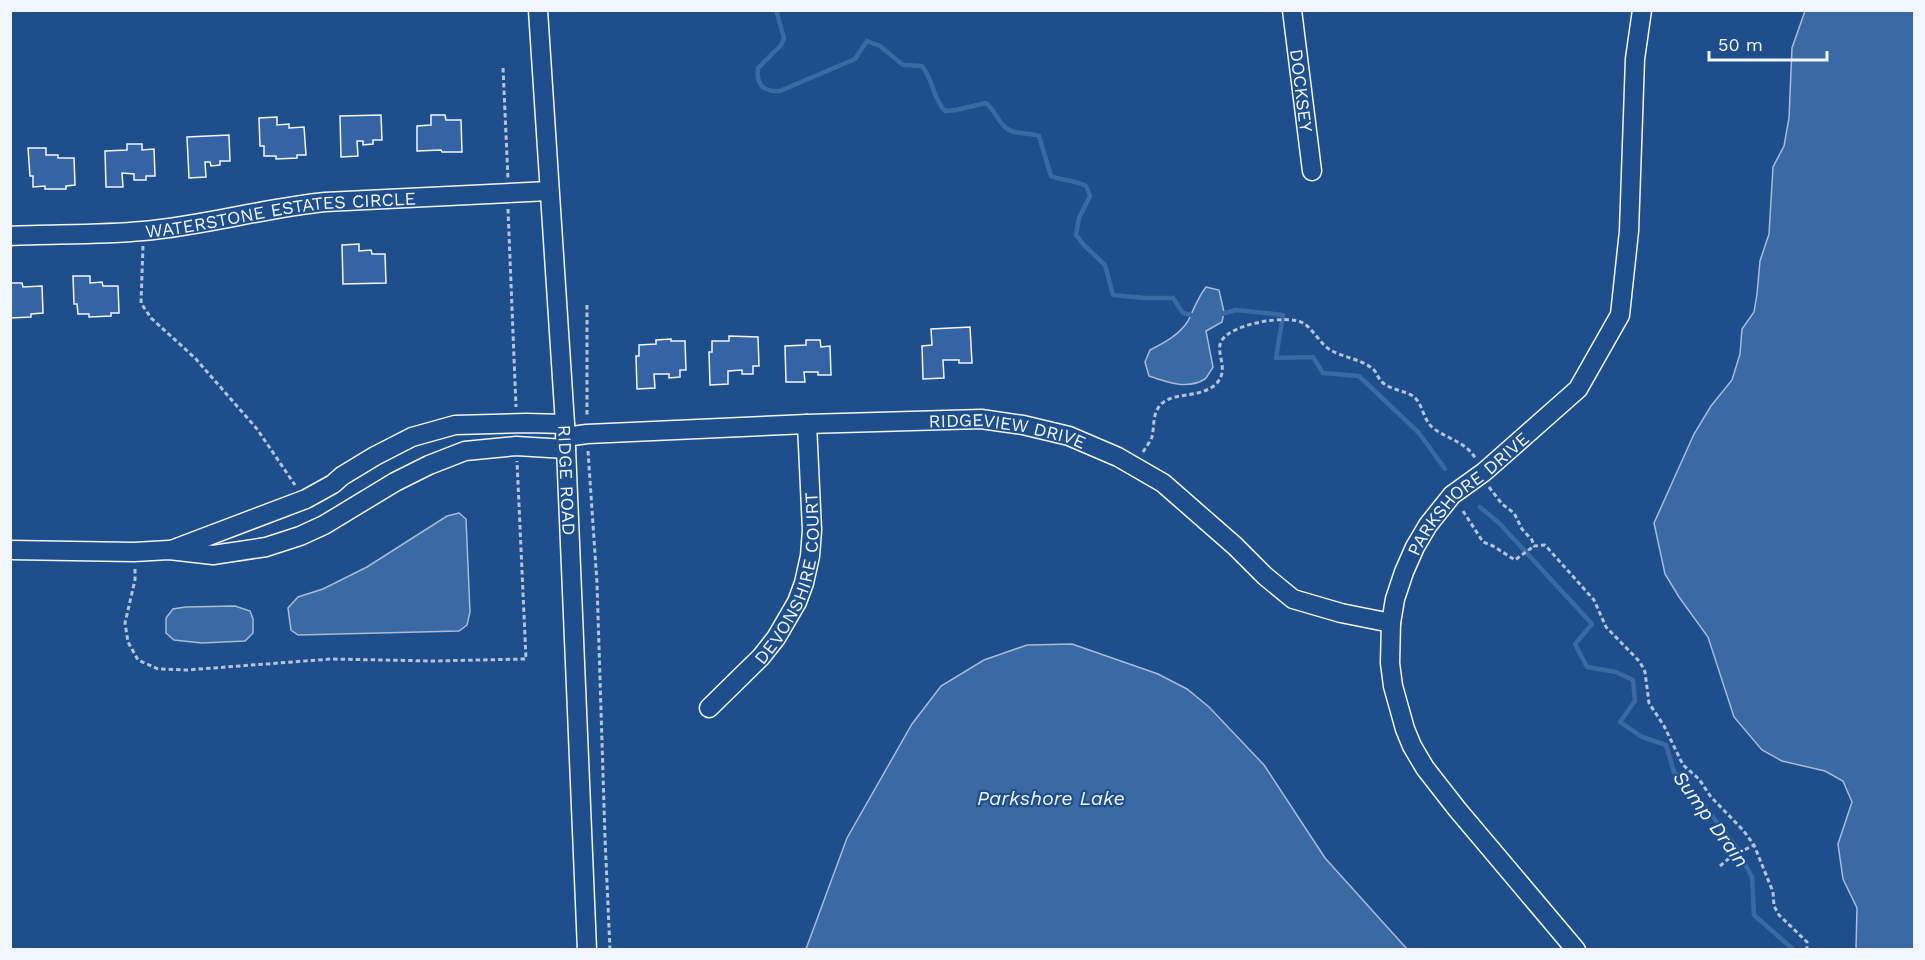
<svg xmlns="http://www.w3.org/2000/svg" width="1925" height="960" font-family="'Work Sans',sans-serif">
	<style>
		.water { fill: #3b69a3; stroke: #a8bbd7; stroke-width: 1.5 }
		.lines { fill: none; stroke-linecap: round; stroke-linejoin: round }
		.stream { stroke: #3b69a3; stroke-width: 4.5 }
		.building { fill: #3563a3; stroke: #f2f6ff; stroke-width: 1.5 }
		.minor-casing { stroke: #f2f6ff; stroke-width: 21 }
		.path { stroke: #b3c4dc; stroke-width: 3; stroke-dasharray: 4.5 3; stroke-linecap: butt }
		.minor { stroke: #1f4e8c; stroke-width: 18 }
		.labels { text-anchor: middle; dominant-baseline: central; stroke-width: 4.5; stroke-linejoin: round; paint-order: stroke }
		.street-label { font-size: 18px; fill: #f2f6ff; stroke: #1f4e8c }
		.water-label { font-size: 20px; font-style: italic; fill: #f2f6ff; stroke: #1f4e8c }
	</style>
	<rect width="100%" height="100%" fill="#1f4e8c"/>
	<path class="water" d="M 1805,11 L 1914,11 L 1914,949 L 1856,949 L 1857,908 L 1843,879 L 1838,844 L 1852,802 L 1843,781 L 1825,771 L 1782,761 L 1762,750 L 1734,717 L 1708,637 L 1679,597 L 1665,574 L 1654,523 L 1694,434 L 1711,406 L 1732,380 L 1740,354 L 1742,329 L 1754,312 L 1757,294 L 1760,261 L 1769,234 L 1773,167 L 1784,146 L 1789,118 L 1792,48 Z
		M 1206,287 L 1219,290 L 1224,312 L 1222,322 L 1206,331 L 1213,367 C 1211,370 1208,376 1205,379 C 1188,390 1166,382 1149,376 L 1145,362 L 1150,350 C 1164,343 1179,335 1188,321 C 1194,309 1198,297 1206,287 Z
		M 459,513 L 466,519 L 470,612 L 467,625 L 459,631 L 298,635 L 291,630 L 288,608 L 298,597 L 323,589 L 367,567 L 447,516 Z
		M 235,606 L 250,611 L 253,619 L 253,633 L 245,641 L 202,643 L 174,640 L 166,633 L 166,618 L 173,609 L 185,607 Z
		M 1072,644 L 1158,674 L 1187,689 L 1209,707 L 1264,765 L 1325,858 L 1407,949 L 806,949 L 847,838 L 912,724 L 941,686 L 984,660 L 1027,645 Z"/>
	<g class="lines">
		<path class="stream" d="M 776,10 L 784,38 L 781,45 L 758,68 C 756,85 763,92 780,91 L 855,59 L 867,41 L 880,46 L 903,65 L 922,66 C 933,79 933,99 945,111 L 956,110 L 986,103 C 996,111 998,124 1009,130 C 1017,135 1030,132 1039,136 L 1051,176 C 1062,181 1073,179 1086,186 L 1090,196 L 1079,218 L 1076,235 L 1084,245 L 1105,265 L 1113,295 L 1145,298 L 1173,298 L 1183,313 L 1195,316
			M 1218,315 L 1236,310 L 1283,315 L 1276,358 L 1313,357 L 1323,373 L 1359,376 L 1419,433 L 1445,469
			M 1480,507 L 1499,523 L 1592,624 L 1575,644 L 1587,667 L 1616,672 L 1633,680 L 1635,701 L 1620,722 L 1642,737 L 1666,745 L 1674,772 L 1703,804 L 1736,847 L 1752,877 L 1754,915 L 1794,950"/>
	</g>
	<path class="building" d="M 381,115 L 382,140 L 373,140 L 373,144 L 363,145 L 363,141 L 357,141 L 358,156 L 341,157 L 340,116 Z
		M 431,115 L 445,115 L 446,120 L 461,120 L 462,152 L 442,152 L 441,150 L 417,151 L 417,126 L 431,125 Z
		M 277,117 L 277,125 L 289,124 L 289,128 L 304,127 L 306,155 L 297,155 L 297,158 L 276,159 L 276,156 L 264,156 L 264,146 L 260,146 L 259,118 Z
		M 229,135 L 230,161 L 220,161 L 220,165 L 211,166 L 210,162 L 205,162 L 206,177 L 189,178 L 187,137 Z
		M 127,144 L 142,144 L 142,150 L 154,149 L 155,176 L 146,176 L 146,180 L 134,180 L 134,174 L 122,173 L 123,187 L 106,187 L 105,151 L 127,150 Z
		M 28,148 L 46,148 L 46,155 L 58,155 L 58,158 L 74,158 L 75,185 L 66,186 L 66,189 L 45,189 L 45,186 L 33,187 L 33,176 L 30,176 Z
		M 359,244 L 359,251 L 371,250 L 372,254 L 385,254 L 386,283 L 343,284 L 342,245 Z
		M 73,276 L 90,276 L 90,283 L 102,282 L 103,286 L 118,286 L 119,313 L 111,313 L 111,316 L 89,317 L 89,314 L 78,314 L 77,304 L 74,304 Z
		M 10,283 L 22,283 L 23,287 L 42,286 L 43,313 L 31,314 L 31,317 L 10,318 Z
		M 970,327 L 972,363 L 959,363 L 959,360 L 943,360 L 944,378 L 923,379 L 922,346 L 932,345 L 931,329 Z
		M 729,336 L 758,337 L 759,366 L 753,366 L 753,374 L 742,374 L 742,370 L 728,371 L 728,384 L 710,385 L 709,352 L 712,352 L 712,341 L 729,341 Z
		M 671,339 L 671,341 L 685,341 L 686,370 L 680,370 L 680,377 L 669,378 L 669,374 L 654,374 L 655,388 L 637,389 L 636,356 L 639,356 L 639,345 L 656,344 L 656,340 Z
		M 806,340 L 820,340 L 821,347 L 830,346 L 831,375 L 818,375 L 818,372 L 804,372 L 805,382 L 786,382 L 785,346 L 806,345 Z"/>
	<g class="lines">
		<defs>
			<g id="minor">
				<path id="s1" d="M 538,10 L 565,424 L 587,950"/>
				<path id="s2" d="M 1292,10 L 1312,171"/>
				<path id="s3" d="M 10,236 C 55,234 99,235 143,231 C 204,226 264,208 325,202 L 549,191"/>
				<path id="s4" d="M 565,437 L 587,434 L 807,424 L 981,419 L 1023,425 L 1069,436 L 1118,457 L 1163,483 L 1235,546 L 1265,576 L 1293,599 L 1341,613 L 1391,623"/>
				<path d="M 174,549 L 306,499 L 333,484 L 342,476 L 375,456 L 412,437 L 455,425 L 526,423 L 565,424"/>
				<path d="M 10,550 L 134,552 L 169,550 L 213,555 L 266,547 L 300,536 L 324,525 L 395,482 L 429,465 L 465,451 L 516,446 L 566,449"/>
				<path id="s5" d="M 709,708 L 761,657 L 776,638 L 797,602 L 804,583 L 810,556 L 812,530 L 807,424"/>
				<path id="s6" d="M 1576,950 L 1457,809 L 1425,768 L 1412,746 L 1405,729 L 1393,686 L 1390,663 L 1391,623 L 1395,599 L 1404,572 L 1415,547 L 1428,525 L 1452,495 L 1484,472 L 1578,389 L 1620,315 L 1629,231 L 1635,59 L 1642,10"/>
			</g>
		</defs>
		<use href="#minor" class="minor-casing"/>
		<path class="path" d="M 503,68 L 508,179
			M 508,209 L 516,407
			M 143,246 L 141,303 L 151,318 L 195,358 L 257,429 L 295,485
			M 587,305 L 587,417
			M 588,451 L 597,583 L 605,838 L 610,950
			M 1143,452 C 1146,447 1150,442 1152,437 C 1154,429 1153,417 1157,410 C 1167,389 1200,401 1217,383 C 1230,368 1214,352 1222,340 C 1232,324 1287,314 1303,323 C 1313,329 1319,342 1329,349 C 1342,358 1361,358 1374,370 C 1377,373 1378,378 1381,381 C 1389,390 1405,390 1414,397 C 1423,404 1423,420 1433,428 C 1447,439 1465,441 1476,459
			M 1489,487 L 1502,504 L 1514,513 L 1522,529 L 1532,540 L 1534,546 L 1545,545 L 1594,600 L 1606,627 L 1640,662 L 1645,672 L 1649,703 L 1664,726 L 1683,765 L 1699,779 L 1711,797 L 1743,830 L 1754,845 L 1773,892 L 1774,906 L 1779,915 L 1807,942 L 1807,950
			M 1463,511 L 1483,542 L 1493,546 L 1515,560 L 1534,546
			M 135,569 L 135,580 L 125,623 L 128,642 L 138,660 L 158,669 L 187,670 L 331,659 L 433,661 L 526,659 L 517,461
			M 1720,866 L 1732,856 L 1754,845"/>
		<use href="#minor" class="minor"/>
	</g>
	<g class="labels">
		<g class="street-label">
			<text stroke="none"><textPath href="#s2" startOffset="81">DOCKSEY</textPath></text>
			<text stroke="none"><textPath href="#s3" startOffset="272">WATERSTONE ESTATES CIRCLE</textPath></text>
			<text stroke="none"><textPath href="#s4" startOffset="444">RIDGEVIEW DRIVE</textPath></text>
			<text stroke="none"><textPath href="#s1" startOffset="471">RIDGE ROAD</textPath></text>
			<text stroke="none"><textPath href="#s6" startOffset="544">PARKSHORE DRIVE</textPath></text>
			<text stroke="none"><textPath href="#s5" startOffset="159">DEVONSHIRE COURT</textPath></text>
		</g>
		<g class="water-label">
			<text x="1051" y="798">Parkshore Lake</text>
			<text transform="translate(1711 819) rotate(54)">Sump Drain</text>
		</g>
	</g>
	<rect width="1925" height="960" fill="none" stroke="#f2f6ff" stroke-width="24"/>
	<path d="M1709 51v9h118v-9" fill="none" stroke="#f2f6ff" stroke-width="3"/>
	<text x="1718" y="51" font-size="18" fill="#f2f6ff" stroke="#1f4e8c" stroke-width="4.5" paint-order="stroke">50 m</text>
</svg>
